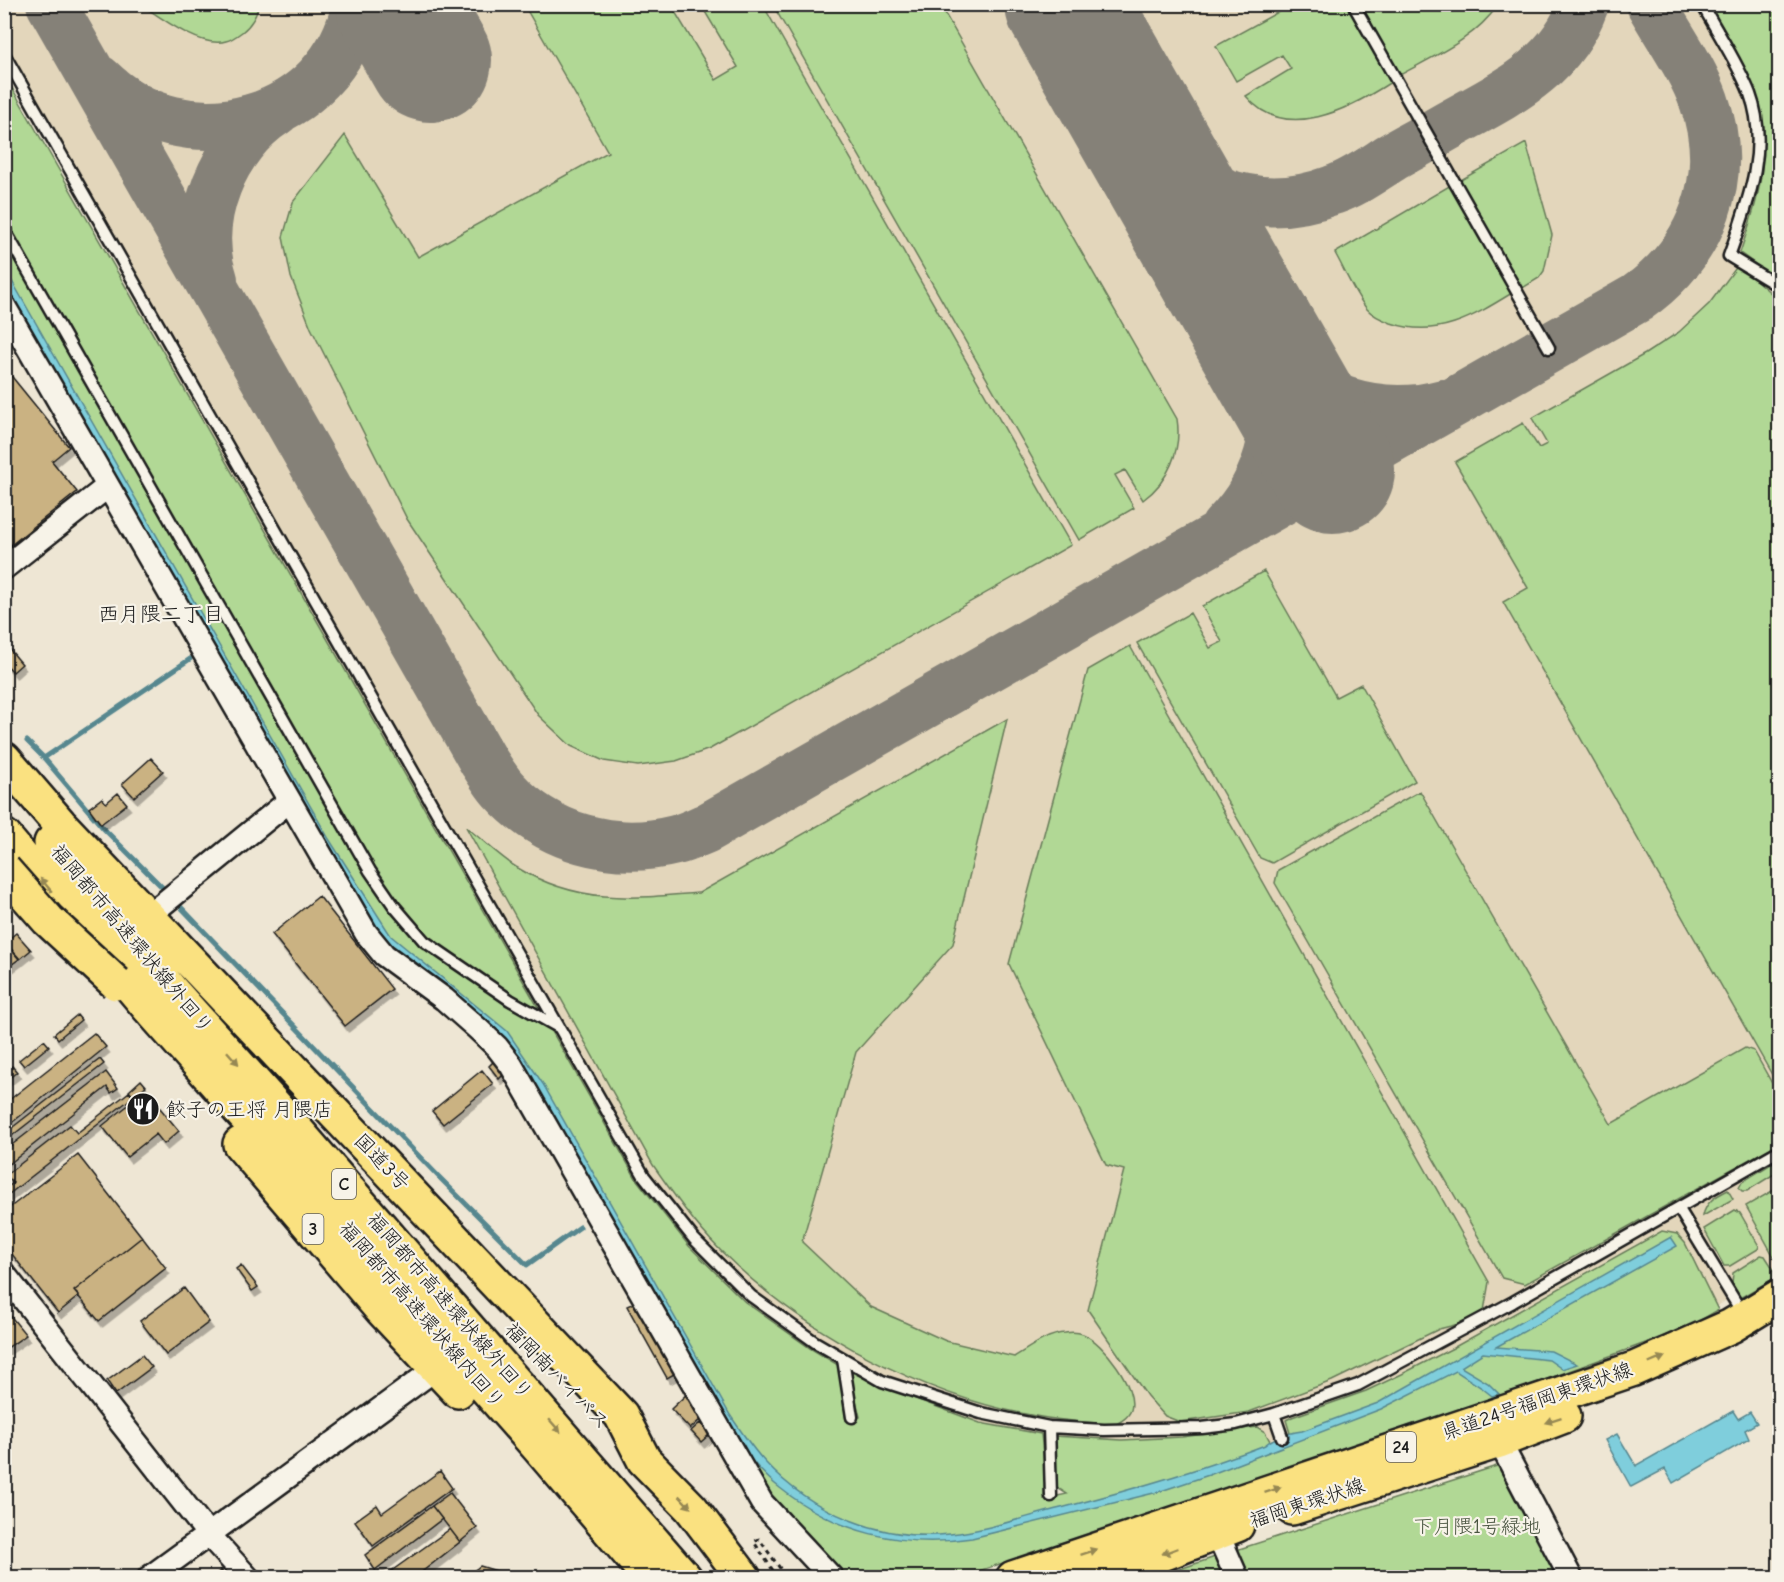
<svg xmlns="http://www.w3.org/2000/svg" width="1784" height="1582" font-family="'Comic Neue','Klee One',sans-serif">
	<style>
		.built { fill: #e3d6bb }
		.green { fill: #b1d895; stroke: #667a58; stroke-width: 1.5 }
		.water { fill: #7fcedc; stroke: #57878f; stroke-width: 1.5 }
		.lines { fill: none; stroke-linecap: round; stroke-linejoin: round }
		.stream { stroke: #57878f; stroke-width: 5 }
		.taxiway { stroke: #858178; stroke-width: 50 }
		.runway { stroke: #858178; stroke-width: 124 }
		.building { fill: #cab282; stroke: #1c1c1c; stroke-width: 1.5; filter: url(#shadow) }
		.lane-casing { stroke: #1c1c1c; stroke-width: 15 }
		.street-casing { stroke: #1c1c1c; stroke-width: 27 }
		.primary-casing { stroke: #1c1c1c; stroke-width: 38 }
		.highway-casing { stroke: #1c1c1c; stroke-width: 38 }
		.path { stroke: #1c1c1c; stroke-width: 3; stroke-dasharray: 4.5 4.5; stroke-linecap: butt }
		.lane { stroke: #f7f3e8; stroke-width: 10 }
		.street { stroke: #f7f3e8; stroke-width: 22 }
		.primary { stroke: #fae180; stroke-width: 33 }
		.highway { stroke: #fae180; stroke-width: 33 }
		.highway-bridge-casing { stroke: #1c1c1c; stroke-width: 38; stroke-linecap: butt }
		.highway-bridge { stroke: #fae180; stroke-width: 33 }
		.oneway { fill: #968853 }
		.labels { text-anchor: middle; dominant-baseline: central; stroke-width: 4.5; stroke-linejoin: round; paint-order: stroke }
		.shield { fill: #f7f3e8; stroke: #5e5c59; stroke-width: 1.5 }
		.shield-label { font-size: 18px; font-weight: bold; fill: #1c1c1c }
		.street-label { font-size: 20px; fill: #1c1c1c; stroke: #f7f3e8 }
		.poi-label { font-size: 20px; fill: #1c1c1c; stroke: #f7f3e8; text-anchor: start }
		.park-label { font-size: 20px; fill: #495440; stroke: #f7f3e8 }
		.neighbourhood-label { font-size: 21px; fill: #1c1c1c; stroke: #f7f3e8 }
	</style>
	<defs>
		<filter id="shadow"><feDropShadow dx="3.5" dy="6" stdDeviation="0" flood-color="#0004"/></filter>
	</defs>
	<rect width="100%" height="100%" fill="#eee6d4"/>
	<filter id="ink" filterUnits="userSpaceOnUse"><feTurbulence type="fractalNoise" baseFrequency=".0167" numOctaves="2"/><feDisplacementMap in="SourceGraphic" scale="12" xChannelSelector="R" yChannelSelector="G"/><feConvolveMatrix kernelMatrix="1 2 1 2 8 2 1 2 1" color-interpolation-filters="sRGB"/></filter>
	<g filter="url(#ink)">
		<path class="built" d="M 4,5 L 1779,5 L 1779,1269 L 1667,1336 L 1128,1520 L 1060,1478 L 975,1500 L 750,1392 L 5,68 Z"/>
		<path class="green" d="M 142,5 L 258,5 C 258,14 250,26 242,32 C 238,35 231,40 226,41 C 202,49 161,18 142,5 Z
			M 524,5 L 671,5 L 716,80 L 738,67 L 701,5 L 763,5 L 1071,545 L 710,749 L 676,761 L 638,766 L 604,761 L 571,746 L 538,715 L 407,519 L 311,328 L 291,277 L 283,237 L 293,202 L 345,135 L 418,257 L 608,152 Z
			M 773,5 L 940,5 L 1177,419 C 1182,450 1168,482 1143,500 L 1125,470 L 1115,475 L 1134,508 L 1079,540 Z
			M 1291,5 L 1346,5 L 1391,82 C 1351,108 1285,144 1246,96 L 1291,69 L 1282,55 L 1236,81 L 1216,46 Z
			M 1357,5 L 1498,5 C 1474,40 1434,56 1398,76 Z
			M 1709,5 L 1779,5 L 1779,281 L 1740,253 C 1749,225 1761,192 1762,164 C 1766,106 1737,53 1709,5 Z
			M 4,74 L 637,1180 L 689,1246 L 745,1302 L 810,1348 L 838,1365 L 846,1420 L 860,1417 L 849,1371 L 884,1387 L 980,1423 L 1041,1434 L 1045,1476 L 1044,1499 L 1067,1494 L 1056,1487 L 1054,1436 L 1122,1440 L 1182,1437 L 1257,1427 L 1265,1432 L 1270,1441 L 1290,1433 L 1286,1420 L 1292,1417 L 1366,1391 L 1402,1374 L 1453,1348 L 1662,1231 L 1677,1234 L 1685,1243 L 1718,1310 L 1689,1327 L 1520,1389 L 961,1577 L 844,1577 L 757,1486 L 535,1089 L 391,950 L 101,459 L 5,289 Z
			M 1526,143 L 1552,235 L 1544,271 L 1539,278 L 1521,289 L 1459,181 Z
			M 1451,185 L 1512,293 C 1473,317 1437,339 1391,323 C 1383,320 1373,316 1367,309 C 1354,293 1345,271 1335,253 Z
			M 1738,265 L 1779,300 L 1779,1087 L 1503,602 L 1528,588 L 1455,462 L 1523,423 L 1539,448 L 1547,444 L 1532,418 L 1645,354 L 1679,332 L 1709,304 Z
			M 1264,571 L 1336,697 L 1361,684 L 1415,781 L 1272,863 L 1260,858 L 1137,643 L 1190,613 L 1210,648 L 1222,642 L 1202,606 Z
			M 1130,646 L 1489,1282 L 1484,1311 L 1459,1324 L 1439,1329 L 1332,1381 L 1249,1412 L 1180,1422 L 1165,1416 L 1147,1396 L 1088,1310 L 1124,1170 L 1106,1165 L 1009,964 L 1088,670 Z
			M 1007,719 L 953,944 L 856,1052 L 802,1242 L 871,1307 L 946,1341 L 1014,1357 C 1029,1348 1047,1334 1065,1333 C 1070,1332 1078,1332 1083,1334 C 1103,1342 1138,1388 1131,1410 C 1128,1418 1120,1422 1114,1425 C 1090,1422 1065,1421 1041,1417 C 926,1398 803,1333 721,1251 C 695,1225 674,1195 653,1165 L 466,827 C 483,840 499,856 516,867 C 577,904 631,899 699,893 Z
			M 1420,791 L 1611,1124 L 1745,1048 L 1754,1051 L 1779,1096 L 1779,1143 L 1525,1284 L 1502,1278 L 1275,883 L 1278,870 Z
			M 1779,1159 L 1779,1171 L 1747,1191 L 1742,1191 L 1739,1188 L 1742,1182 Z
			M 1779,1187 L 1779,1266 L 1746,1206 Z
			M 1728,1190 L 1733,1199 L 1703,1216 C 1706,1201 1716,1196 1728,1190 Z
			M 1735,1210 L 1740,1213 L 1759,1246 L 1758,1249 L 1730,1266 L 1724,1266 L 1704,1229 Z
			M 1761,1255 L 1765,1256 L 1778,1276 L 1740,1298 L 1732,1283 L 1733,1273 Z
			M 1503,1464 L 1563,1578 L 1244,1577 L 1233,1551 Z
			M 1215,1557 L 1225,1577 L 1154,1578 Z"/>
		<path class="water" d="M 4,267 L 329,839 L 391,936 L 507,1031 L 543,1084 L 730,1415 C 741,1431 752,1448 765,1462 C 811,1512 882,1542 950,1534 C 988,1530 1024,1517 1061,1508 C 1131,1490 1198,1471 1265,1445 C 1275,1436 1289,1433 1302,1431 L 1378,1403 L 1671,1237 L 1677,1246 L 1496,1347 L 1551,1351 L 1577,1364 L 1562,1369 L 1549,1360 L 1483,1353 L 1461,1367 L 1488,1383 L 1499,1394 L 1492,1396 L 1482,1388 L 1456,1371 L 1381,1409 L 1209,1475 L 1158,1492 L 972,1538 C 902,1549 835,1532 780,1488 C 765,1477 753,1462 741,1448 L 535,1089 L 391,950 L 347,885 L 101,459 L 5,286 Z
			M 1733,1411 L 1738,1419 L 1750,1412 L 1757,1423 L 1745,1430 L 1749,1439 L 1673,1483 L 1665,1469 L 1631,1487 L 1605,1440 L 1617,1434 L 1636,1466 Z"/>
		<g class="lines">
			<path class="stream" d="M 1780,374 L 1776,386 L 1780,397
				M 27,741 L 44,758 L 103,828 L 164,889
				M 44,758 L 190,659
				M 176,902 L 438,1176 L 527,1265 L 580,1227"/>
			<path class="taxiway" d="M 51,4 L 484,762 C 490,771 496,781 503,789 C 547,838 613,856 676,840 C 687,837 697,832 707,828 L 1637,298 C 1702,252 1731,178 1704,101 C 1692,67 1669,36 1651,4
				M 99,80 C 185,165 333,124 357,4
				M 1134,122 C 1180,188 1254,220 1333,190 C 1354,183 1373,169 1392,157 C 1409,147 1427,138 1444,128 C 1502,95 1559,72 1584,4
				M 213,280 C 192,219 223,145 276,111
				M 1265,351 C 1311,398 1377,422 1443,404
				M 1225,528 C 1274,478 1286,416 1265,351"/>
			<path class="runway" d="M 398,4 L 430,60
				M 1067,4 L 1333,471"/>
		</g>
		<path class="building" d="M 4,367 L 69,447 L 52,461 L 77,492 L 11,545 L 4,536 Z
			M 6,645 L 22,664 L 13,672 L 4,662 L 4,647 Z
			M 151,758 L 163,771 L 134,797 L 122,784 Z
			M 118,793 L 127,804 L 101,824 L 89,808 L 102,798 L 106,803 Z
			M 319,896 L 392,989 L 345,1026 L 272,934 Z
			M 16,933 L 31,950 L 20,959 L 5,942 Z
			M 8,946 L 19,959 L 4,970 L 4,948 Z
			M 77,1015 L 81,1020 L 58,1039 L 54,1034 Z
			M 94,1033 L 106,1047 L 4,1129 L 4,1104 Z
			M 44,1040 L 49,1046 L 24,1066 L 19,1060 Z
			M 100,1059 L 104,1064 L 4,1142 L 4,1134 Z
			M 494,1061 L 504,1074 L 499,1079 L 489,1066 Z
			M 12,1066 L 17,1072 L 4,1082 L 4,1073 Z
			M 482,1070 L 493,1084 L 443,1124 L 432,1111 Z
			M 106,1072 L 118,1088 L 111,1093 L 107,1087 L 4,1168 L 4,1151 Z
			M 141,1080 L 146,1086 L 133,1096 L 129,1091 Z
			M 146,1091 L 179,1131 L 164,1144 L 156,1134 L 127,1157 L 102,1126 Z
			M 129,1092 L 133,1097 L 4,1198 L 4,1190 L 13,1183 L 6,1175 L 70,1125 L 77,1133 Z
			M 78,1155 L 142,1237 L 74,1291 L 79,1296 L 58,1313 L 4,1244 L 4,1212 Z
			M 142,1237 L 166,1268 L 99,1321 L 74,1291 Z
			M 241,1265 L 258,1287 L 252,1291 L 236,1269 Z
			M 184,1288 L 209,1322 L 166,1355 L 140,1321 Z
			M 636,1302 L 676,1373 L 667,1378 L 627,1306 Z
			M 4,1308 L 26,1335 L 4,1350 Z
			M 142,1355 L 152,1367 L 116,1394 L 107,1381 Z
			M 688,1393 L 703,1417 L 690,1429 L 671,1409 Z
			M 700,1423 L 710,1434 L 701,1442 L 691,1431 Z
			M 440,1471 L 452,1488 L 373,1546 L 355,1521 L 377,1505 L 382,1513 Z
			M 450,1493 L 477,1528 L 460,1542 L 432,1506 Z
			M 432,1506 L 442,1519 L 375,1570 L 365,1555 Z
			M 450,1529 L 460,1542 L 414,1578 L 383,1577 Z
			M 480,1566 L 503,1573 L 506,1578 L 464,1578 Z
			M 221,1570 L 226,1578 L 211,1578 L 214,1576 Z"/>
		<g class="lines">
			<defs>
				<path id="lane" d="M 1353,4 L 1549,348
					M 1702,4 C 1718,34 1738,63 1750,94 C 1770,148 1747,205 1729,256 L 1780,287
					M 4,54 L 644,1176 L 694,1239 L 751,1296 L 815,1342 L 882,1381 L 981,1413 L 1049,1427 L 1104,1430 L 1202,1428 L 1236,1424 L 1274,1414 L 1358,1385 L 1513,1302 L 1780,1150
					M 4,229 L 370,871 L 394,906 L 424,941 L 510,1000 L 558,1027
					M 1679,1209 L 1744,1316
					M 843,1359 L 852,1417
					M 1274,1414 L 1282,1437
					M 1049,1427 L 1051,1496"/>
				<path id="street" d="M 4,306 L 366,933 L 384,955 L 444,999 L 478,1029 L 497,1047 L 511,1065 L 762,1503 L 832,1578
					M 4,568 L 107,487
					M 148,916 L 289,801
					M 4,1274 L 209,1535 L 248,1578
					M 1499,1441 L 1571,1578
					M 1217,1532 L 1237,1578
					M 149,1578 L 438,1367"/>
				<path id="primary" d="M 1292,1508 L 1499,1441 L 1564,1416
					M 1013,1578 L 1634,1369 L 1731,1326 L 1780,1296
					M 1101,1578 L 1237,1525"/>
				<path id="highway" d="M 4,759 L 60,824 L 621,1415 L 644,1460 L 691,1508 L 744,1578
					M 4,836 L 149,1008 L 538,1447 L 650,1578
					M 51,843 L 171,990 L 279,1110 L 685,1578
					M 240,1144 L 381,1309 L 458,1391"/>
			</defs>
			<use href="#lane" class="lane-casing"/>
			<use href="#street" class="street-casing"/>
			<use href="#primary" class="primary-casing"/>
			<use href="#highway" class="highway-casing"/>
			<path class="path" d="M 778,1578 L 754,1542 L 759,1539 L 787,1578"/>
			<use href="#lane" class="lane"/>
			<use href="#street" class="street"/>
			<use href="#primary" class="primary"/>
			<use href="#highway" class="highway"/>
			<defs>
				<path id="highway-bridge" d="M 4,870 L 48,920 L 116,983"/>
			</defs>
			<use href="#highway-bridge" class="highway-bridge-casing"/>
			<use href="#highway-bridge" class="highway-bridge"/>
		</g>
		<defs><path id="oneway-solid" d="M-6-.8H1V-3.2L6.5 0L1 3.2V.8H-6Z" transform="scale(1.5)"/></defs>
		<g class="oneway">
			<use href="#oneway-solid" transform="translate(46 885) rotate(-130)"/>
			<use href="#oneway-solid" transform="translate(233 1058) rotate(48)"/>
			<use href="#oneway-solid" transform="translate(1657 1360) rotate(-23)"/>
			<use href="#oneway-solid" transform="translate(1553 1420) rotate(161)"/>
			<use href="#oneway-solid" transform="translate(555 1426) rotate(49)"/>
			<use href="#oneway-solid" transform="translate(1273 1490) rotate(-19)"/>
			<use href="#oneway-solid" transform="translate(685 1502) rotate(46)"/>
			<use href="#oneway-solid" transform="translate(1170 1551) rotate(159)"/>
			<use href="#oneway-solid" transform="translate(1089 1552) rotate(-19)"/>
		</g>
	</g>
	<defs>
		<symbol id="restaurant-disc" viewBox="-11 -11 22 22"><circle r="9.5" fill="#1c1c1c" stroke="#f7f3e8"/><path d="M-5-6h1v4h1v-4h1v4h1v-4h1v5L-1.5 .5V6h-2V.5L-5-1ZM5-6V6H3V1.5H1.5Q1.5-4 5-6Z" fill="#fff"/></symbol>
	</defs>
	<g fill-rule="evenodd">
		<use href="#restaurant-disc" x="124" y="1090" width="38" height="38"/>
	</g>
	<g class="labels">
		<g class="shield">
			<rect x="332" y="1169" width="24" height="30" rx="4.5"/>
			<rect x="302.5" y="1214" width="21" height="30" rx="4.5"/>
			<rect x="1386" y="1432" width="30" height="30" rx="4.5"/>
		</g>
		<g class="shield-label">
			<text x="344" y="1184">C</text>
			<text x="313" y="1229">3</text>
			<text x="1401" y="1447">24</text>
		</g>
		<g class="street-label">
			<text transform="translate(132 939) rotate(50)">福岡都市高速環状線外回り</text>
			<text transform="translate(382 1162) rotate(46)">国道3号</text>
			<text transform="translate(450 1306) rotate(49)">福岡都市高速環状線外回り</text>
			<text transform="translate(422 1315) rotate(49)">福岡都市高速環状線内回り</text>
			<text transform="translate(557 1376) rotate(46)">福岡南バイパス</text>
			<text transform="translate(1537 1401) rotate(-19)">県道24号福岡東環状線</text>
			<text transform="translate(1307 1503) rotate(-18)">福岡東環状線</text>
		</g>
		<g class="poi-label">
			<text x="166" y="1109">餃子の王将 月隈店</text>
		</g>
		<g class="park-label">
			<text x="1477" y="1526">下月隈1号緑地</text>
		</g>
		<g class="neighbourhood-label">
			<text x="161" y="614">西月隈二丁目</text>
		</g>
	</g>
	<rect width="1784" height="1582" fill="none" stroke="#f7f3e8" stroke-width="24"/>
	<rect x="12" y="12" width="1760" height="1558" fill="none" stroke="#1c1c1c" stroke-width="2" filter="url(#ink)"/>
</svg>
